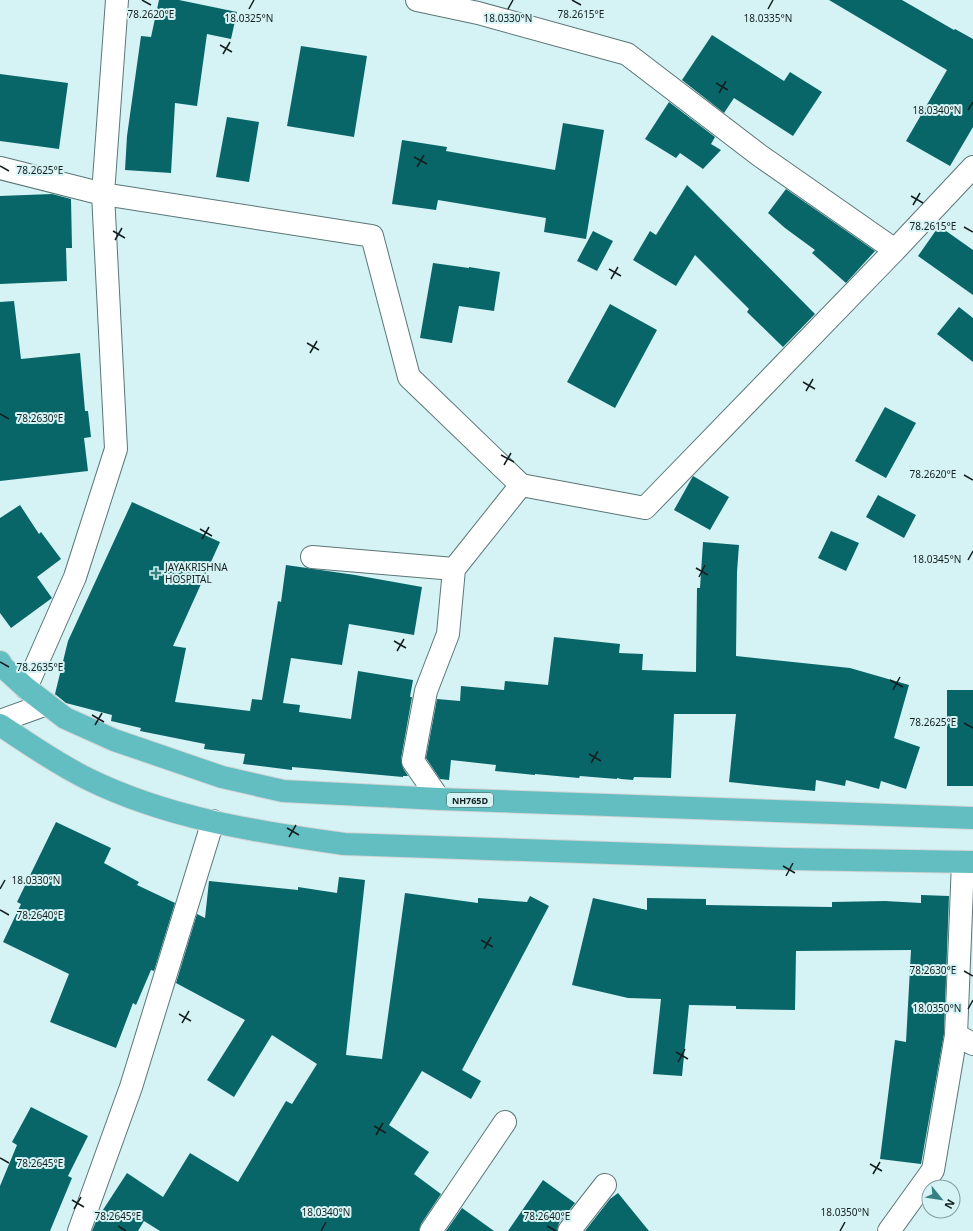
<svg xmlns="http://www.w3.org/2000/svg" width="973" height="1231" font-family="'Noto Sans',sans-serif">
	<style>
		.building { fill: #086669 }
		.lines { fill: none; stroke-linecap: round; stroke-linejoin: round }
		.minor-casing { stroke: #5b7677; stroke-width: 24 }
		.secondary-casing { stroke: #5b7677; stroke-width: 24 }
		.trunk-casing { stroke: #d5d6d6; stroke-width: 24 }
		.minor { stroke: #fff; stroke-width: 22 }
		.secondary { stroke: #fff; stroke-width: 22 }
		.trunk { stroke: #63bec2; stroke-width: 22 }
		.ticks { fill: none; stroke: #131e1e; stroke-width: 1.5 }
		.poi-dot { fill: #378082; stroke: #d5f3f4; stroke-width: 1.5 }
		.labels { text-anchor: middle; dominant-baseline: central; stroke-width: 4; stroke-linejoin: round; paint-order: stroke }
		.shield { fill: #d5f3f4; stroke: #4d5e5e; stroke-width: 1 }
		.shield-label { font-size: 9px; font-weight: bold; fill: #131e1e }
		.poi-label { font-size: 10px; fill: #131e1e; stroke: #d5f3f4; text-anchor: start }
		.ticks-label { font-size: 10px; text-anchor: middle; fill: #131e1e; stroke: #d5f3f4; stroke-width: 4; stroke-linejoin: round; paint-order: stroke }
	</style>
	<rect width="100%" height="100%" fill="#d5f3f4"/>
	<path class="building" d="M 159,0 L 179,0 L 237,12 L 231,39 L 207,34 L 197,106 L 175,103 L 171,173 L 125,170 L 127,136 L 141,36 L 151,37 Z
		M 829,0 L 902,0 L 954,30 L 955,29 L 973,39 L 973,127 L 950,166 L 906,141 L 947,70 Z
		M 712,35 L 784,81 L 790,72 L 822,92 L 793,136 L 734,98 L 724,113 L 682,80 Z
		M 301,46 L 367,56 L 354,137 L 287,126 Z
		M 0,74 L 68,83 L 59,149 L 0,141 Z
		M 669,102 L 715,137 L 711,144 L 721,150 L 703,169 L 680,153 L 676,158 L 645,139 Z
		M 227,117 L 259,122 L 249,182 L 216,177 Z
		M 563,123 L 604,130 L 586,239 L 544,232 L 546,218 L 438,200 L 436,210 L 392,204 L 402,140 L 447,147 L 446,151 L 555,170 Z
		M 687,185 L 815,314 L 783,347 L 747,312 L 749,309 L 695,255 L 676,286 L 633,260 L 650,231 L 656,235 Z
		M 786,189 L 875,251 L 846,283 L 812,253 L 815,250 L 785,228 L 768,213 Z
		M 52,194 L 71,199 L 72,248 L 66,248 L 67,281 L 0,284 L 0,196 Z
		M 939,226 L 973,250 L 973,295 L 918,256 Z
		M 593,231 L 613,241 L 597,271 L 577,261 Z
		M 433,263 L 469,268 L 469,267 L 500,272 L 494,311 L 459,306 L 452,343 L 420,338 Z
		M 14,301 L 21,359 L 80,353 L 85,411 L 88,411 L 91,437 L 84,438 L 88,471 L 0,481 L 0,302 Z
		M 610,304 L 657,330 L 615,408 L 567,382 Z
		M 959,307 L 973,318 L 973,362 L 937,334 Z
		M 885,407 L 916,423 L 886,478 L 855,461 Z
		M 693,476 L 729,497 L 710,530 L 674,510 Z
		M 878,495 L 916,515 L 904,538 L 866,517 Z
		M 132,502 L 220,542 L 173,646 L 186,648 L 175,702 L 250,711 L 252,699 L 262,700 L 278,601 L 281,602 L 286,565 L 355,575 L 422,587 L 414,635 L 349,624 L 342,665 L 291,658 L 283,703 L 300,705 L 299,712 L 351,719 L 358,671 L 413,680 L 410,697 L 412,697 L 401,759 L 403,768 L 408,776 L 403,776 L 403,777 L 292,767 L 292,770 L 243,764 L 245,754 L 204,749 L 205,744 L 140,731 L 141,728 L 111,721 L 112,715 L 66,703 L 55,694 L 68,641 Z
		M 20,505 L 39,534 L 41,532 L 61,559 L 37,577 L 52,598 L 11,628 L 0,613 L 0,518 Z
		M 831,531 L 859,543 L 846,571 L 818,558 Z
		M 703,542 L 739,545 L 737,572 L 736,656 L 850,668 L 909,685 L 894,738 L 920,747 L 906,789 L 881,781 L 879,789 L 846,780 L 845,786 L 816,780 L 815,791 L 729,782 L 736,714 L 674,714 L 671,778 L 634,777 L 633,780 L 621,779 L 617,778 L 617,779 L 580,776 L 579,778 L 535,774 L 535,775 L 495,771 L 496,765 L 451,760 L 449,780 L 440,779 L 426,758 L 437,699 L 460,701 L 461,686 L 504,690 L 505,681 L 548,685 L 554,637 L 620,644 L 619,653 L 643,654 L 642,670 L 696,672 L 697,588 L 700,588 Z
		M 947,690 L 973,690 L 973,786 L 947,786 Z
		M 56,822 L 111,848 L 104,863 L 139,882 L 137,885 L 175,903 L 154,971 L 151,970 L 136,1005 L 133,1003 L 116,1048 L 50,1022 L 69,974 L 3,942 L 21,904 L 17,902 Z
		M 339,877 L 365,880 L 346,1055 L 382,1059 L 405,893 L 478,903 L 478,898 L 527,902 L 530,896 L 549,906 L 462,1070 L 481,1081 L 471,1099 L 422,1071 L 389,1125 L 429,1152 L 414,1174 L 441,1194 L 421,1224 L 419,1231 L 160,1231 L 144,1221 L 138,1231 L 92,1231 L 97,1219 L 127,1173 L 163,1197 L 190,1153 L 238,1182 L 286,1101 L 292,1104 L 317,1064 L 272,1035 L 234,1097 L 207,1080 L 245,1020 L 176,983 L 197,914 L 205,918 L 209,881 L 298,890 L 298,887 L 337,893 Z
		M 921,895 L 949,896 L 944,1034 L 921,1164 L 880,1159 L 895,1040 L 906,1042 L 911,950 L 796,951 L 795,1010 L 736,1009 L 736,1006 L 689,1005 L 682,1076 L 653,1074 L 661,999 L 628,998 L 572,985 L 593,898 L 647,910 L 647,898 L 706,899 L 706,905 L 832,907 L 832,902 L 885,901 L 921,903 Z
		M 31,1107 L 88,1136 L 68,1176 L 72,1178 L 50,1231 L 0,1231 L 0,1186 L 17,1145 L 12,1142 Z
		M 543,1180 L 575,1203 L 559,1223 L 557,1231 L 508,1231 Z
		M 618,1193 L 649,1231 L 585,1231 L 610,1199 Z
		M 462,1208 L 494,1231 L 446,1231 Z"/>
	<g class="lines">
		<defs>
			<path id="minor" d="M 417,0 L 478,13 L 627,54 L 759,155 L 895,250 L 645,508 L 521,485
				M 0,168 L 103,194 L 372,236 L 409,377 L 521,485 L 454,569 L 312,557
				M 895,250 L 973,167
				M 26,688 L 75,577 L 116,449 L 103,194 L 117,0
				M 439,799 L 413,761 L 426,691 L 448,634 L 454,569
				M 956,1035 L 963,862
				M 79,1231 L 131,1087 L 213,821
				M 431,1231 L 505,1122
				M 569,1231 L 605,1185
				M 889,1231 L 933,1170 L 956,1035 L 973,1044"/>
			<path id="secondary" d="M 0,721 L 47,704"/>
			<path id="trunk" d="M 0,662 L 3,667 L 26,688 L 65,718 L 114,740 L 222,777 L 283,791 L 439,799 L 973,818
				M 0,725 C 29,744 57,764 88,779 C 167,818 257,832 344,844 L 787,859 L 973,862"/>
		</defs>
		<use href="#minor" class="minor-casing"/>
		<use href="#secondary" class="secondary-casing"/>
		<use href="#trunk" class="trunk-casing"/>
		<use href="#minor" class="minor"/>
		<use href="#secondary" class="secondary"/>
		<use href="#trunk" class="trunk"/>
	</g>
	<path class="ticks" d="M 142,0 L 151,5M 572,0 L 581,5M 249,9 L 254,0M 508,9 L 513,0M 768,9 L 773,0M 220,45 L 232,52M 223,54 L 230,42M 716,83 L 728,90M 719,93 L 726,81M 968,110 L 973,102M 414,157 L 427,164M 0,166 L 9,171M 417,167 L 424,155M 911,196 L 923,203M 913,205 L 920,193M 964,227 L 973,232M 113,231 L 125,238M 115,240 L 122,228M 609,269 L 621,276M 611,279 L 618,267M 307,343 L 319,350M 310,353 L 317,341M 803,382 L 815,389M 806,391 L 813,379M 0,414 L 9,419M 501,455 L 514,462M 504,465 L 511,453M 964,475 L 973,480M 200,529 L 212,536M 202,539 L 209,527M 968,560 L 973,551M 696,568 L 708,575M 699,577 L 705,565M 394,641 L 406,648M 397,651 L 404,639M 0,662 L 9,667M 890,680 L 903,687M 893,690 L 900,677M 92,715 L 104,722M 964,723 L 973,728M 95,725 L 102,713M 589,754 L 601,761M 591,763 L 598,751M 287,828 L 299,835M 289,837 L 296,825M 783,866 L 795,873M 786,876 L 793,863M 0,889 L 5,880M 0,910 L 9,915M 481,940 L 493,947M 484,949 L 491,937M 964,971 L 973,976M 968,1009 L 973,1000M 179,1014 L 191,1021M 182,1023 L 189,1011M 676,1052 L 688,1059M 678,1062 L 685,1049M 374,1126 L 386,1133M 376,1135 L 383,1123M 0,1158 L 9,1163M 870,1164 L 882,1171M 873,1174 L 880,1162M 72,1200 L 84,1207M 74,1209 L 81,1197M 118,1226 L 126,1231M 547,1226 L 556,1231M 321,1231 L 326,1222M 840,1231 L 845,1222"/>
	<path class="poi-dot" d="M154 567h4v4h4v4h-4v4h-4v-4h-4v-4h4z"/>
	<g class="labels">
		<rect class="shield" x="447" y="793" width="46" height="14" rx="3"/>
		<g class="shield-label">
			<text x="470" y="800">NH765D</text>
		</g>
		<g class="poi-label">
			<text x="165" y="567">JAYAKRISHNA<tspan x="165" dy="12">HOSPITAL</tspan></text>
		</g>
	</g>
	<g class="ticks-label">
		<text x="151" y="18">78.2620°E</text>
		<text x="581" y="18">78.2615°E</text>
		<text x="249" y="22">18.0325°N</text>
		<text x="508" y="22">18.0330°N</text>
		<text x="768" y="22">18.0335°N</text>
		<text x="937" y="114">18.0340°N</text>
		<text x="40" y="174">78.2625°E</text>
		<text x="933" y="230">78.2615°E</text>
		<text x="40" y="422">78.2630°E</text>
		<text x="933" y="478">78.2620°E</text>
		<text x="937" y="563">18.0345°N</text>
		<text x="40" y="671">78.2635°E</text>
		<text x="933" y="726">78.2625°E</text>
		<text x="36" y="884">18.0330°N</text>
		<text x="40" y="919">78.2640°E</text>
		<text x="933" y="974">78.2630°E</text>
		<text x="937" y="1012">18.0350°N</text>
		<text x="40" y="1167">78.2645°E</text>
		<text x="326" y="1216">18.0340°N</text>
		<text x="845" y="1216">18.0350°N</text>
		<text x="118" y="1220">78.2645°E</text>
		<text x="547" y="1220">78.2640°E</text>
	</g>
	<g transform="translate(941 1199) rotate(120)"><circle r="19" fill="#d5f3f4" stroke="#879e9e"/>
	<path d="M0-3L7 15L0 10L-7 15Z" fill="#378082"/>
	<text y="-6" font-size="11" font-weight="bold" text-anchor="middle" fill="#131e1e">N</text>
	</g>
</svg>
